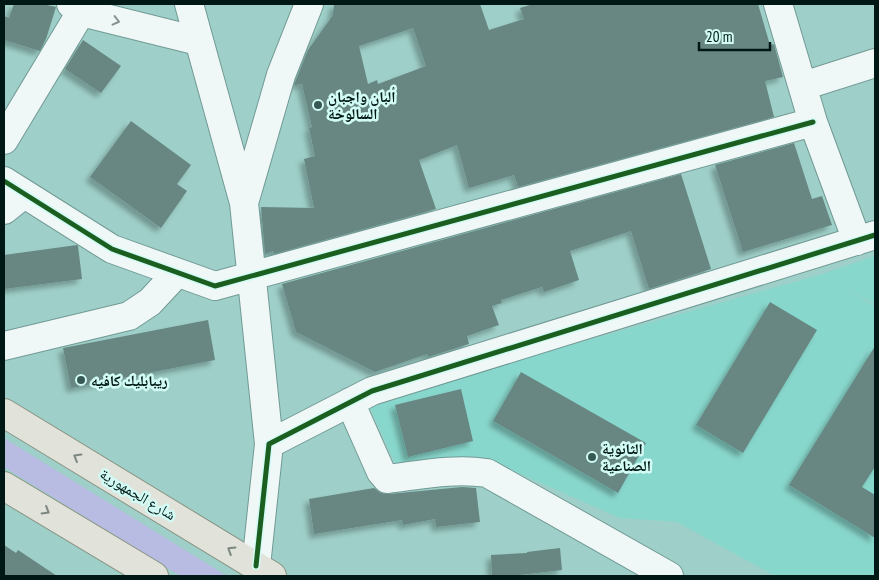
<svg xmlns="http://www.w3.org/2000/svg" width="879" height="580" font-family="'PT Sans Narrow','Noto Naskh Arabic',sans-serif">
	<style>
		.built { fill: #88d7cc }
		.green { fill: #b8bce2 }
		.building { fill: #678783; fill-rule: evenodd; filter: url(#shadow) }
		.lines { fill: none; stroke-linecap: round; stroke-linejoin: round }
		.minor-casing { stroke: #719a95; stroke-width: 30 }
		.major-casing { stroke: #899483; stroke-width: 30 }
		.minor { stroke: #f0f8f7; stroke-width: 28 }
		.major { stroke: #e1e2d9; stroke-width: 28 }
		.cycleway-casing { stroke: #d1fbf4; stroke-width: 8 }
		.cycleway { stroke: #1b5e20; stroke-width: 5 }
		.oneway { stroke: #849391 }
		.oneway2 { stroke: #7c8781 }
		.poi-dot { fill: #375854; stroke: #d1fbf4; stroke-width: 2 }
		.labels { text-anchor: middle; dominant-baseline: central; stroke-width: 5; stroke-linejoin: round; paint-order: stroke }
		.poi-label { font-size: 15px; font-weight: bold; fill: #001815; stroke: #d1fbf4; text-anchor: start }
		.street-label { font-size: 15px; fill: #001815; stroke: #d1fbf4 }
	</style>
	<defs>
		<filter id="shadow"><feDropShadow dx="-4.5" dy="4.5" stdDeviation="2.5" flood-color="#0004"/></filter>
	</defs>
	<rect width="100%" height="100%" fill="#9ecfc8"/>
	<path class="built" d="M 875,256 L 875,304 L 847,290 L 875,306 L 875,576 L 775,576 L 677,522 L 620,518 L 493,462 L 395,463 L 370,408 L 440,382 L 819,275 Z"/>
	<path class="green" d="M 4,438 L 227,576 L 180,576 L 4,467 Z"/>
	<path class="building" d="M 14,4 L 42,4 L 56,7 L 46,39 L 40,51 L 4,40 L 4,16 L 9,18 Z
		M 334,4 L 480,4 L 489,30 L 524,19 L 520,8 L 533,4 L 758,4 L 770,45 L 774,44 L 783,77 L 765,81 L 774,117 L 518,187 L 514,175 L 469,188 L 457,145 L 419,160 L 436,209 L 274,254 L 273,251 L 265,254 L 261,207 L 314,208 L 304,159 L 315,156 L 309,128 L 312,127 L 302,84 L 294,85 L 308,50 L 333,15 ZM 413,28 L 426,66 L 378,84 L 377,80 L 368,84 L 359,46 Z
		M 83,40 L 121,66 L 101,93 L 65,69 Z
		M 131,121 L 191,165 L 177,184 L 187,191 L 161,228 L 90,177 Z
		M 794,143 L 812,199 L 822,196 L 832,225 L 743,252 L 715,165 Z
		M 681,174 L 711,269 L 649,289 L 631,231 L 570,251 L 579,280 L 544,292 L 542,287 L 501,300 L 502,303 L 492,306 L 499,325 L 467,336 L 469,344 L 428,357 L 427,354 L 375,372 L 296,332 L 282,284 Z
		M 77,245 L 78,246 L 82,279 L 4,289 L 4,255 Z
		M 770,302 L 817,330 L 743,453 L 696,425 Z
		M 208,320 L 215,360 L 71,388 L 63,348 Z
		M 875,346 L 875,467 L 862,487 L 875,495 L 875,538 L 789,485 Z
		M 521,372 L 646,443 L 618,493 L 493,421 Z
		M 461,389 L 473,441 L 408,457 L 395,405 Z
		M 462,487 L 476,488 L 480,522 L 436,527 L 435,519 L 403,525 L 402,520 L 314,534 L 309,499 L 374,488 L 381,493 L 389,494 Z
		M 4,545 L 16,553 L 18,550 L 57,576 L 4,576 Z
		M 560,548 L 562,570 L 519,575 L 519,576 L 492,576 L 491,555 L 527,553 L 527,552 Z"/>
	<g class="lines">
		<defs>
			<path id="minor" d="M 71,4 L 81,12 L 198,41
				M 189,4 L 244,203 L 269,444
				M 778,4 L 813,122 L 857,241
				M 803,86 L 875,63
				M 4,140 L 81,12
				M 4,181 L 112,249 L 215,286 L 813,122
				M 244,203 L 281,75 L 309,4
				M 4,210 L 24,194
				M 4,346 L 129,316 L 150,302 L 177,273
				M 350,402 L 381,472 L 387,479 C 421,475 453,468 487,473 L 669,576
				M 256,566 L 269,444 L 372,391 L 875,235"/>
			<path id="major" d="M 4,413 L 272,576
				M 4,486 L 154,576"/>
		</defs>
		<use href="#minor" class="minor-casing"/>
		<use href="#major" class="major-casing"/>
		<use href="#minor" class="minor"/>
		<use href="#major" class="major"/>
		<defs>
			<path id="cycleway" d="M 4,181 L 112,249 L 215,286 L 813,122
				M 256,566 L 269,444 L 372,391 L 875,235"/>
		</defs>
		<use href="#cycleway" class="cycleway-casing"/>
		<use href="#cycleway" class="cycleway"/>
	</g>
	<defs><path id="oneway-chevron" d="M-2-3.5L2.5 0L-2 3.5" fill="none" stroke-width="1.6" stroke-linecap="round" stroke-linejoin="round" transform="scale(1.25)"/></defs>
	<use class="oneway" href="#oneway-chevron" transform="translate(116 21) rotate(14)"/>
	<g class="oneway2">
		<use href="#oneway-chevron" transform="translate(77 457) rotate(-149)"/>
		<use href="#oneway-chevron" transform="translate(46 511) rotate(31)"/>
		<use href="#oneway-chevron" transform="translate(231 550) rotate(-148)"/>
	</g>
	<g class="poi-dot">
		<circle cx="318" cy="105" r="5"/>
		<circle cx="81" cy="380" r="5"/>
		<circle cx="592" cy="457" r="5"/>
	</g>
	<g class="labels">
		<g class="poi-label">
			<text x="328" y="96">ألبان واجبان<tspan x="328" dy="17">السالوخة</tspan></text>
			<text x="91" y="380">ريبابليك كافيه</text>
			<text x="602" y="448">الثانوية<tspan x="602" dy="17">الصناعية</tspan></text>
		</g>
		<g class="street-label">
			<text transform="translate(138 494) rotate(31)">شارع الجمهورية</text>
		</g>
	</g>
	<rect width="879" height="580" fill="none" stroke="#001815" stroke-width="10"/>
	<path d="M699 42v8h71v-8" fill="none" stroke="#001815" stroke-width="2.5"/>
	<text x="706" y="42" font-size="15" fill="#001815" stroke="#d1fbf4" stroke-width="4" paint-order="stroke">20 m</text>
</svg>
